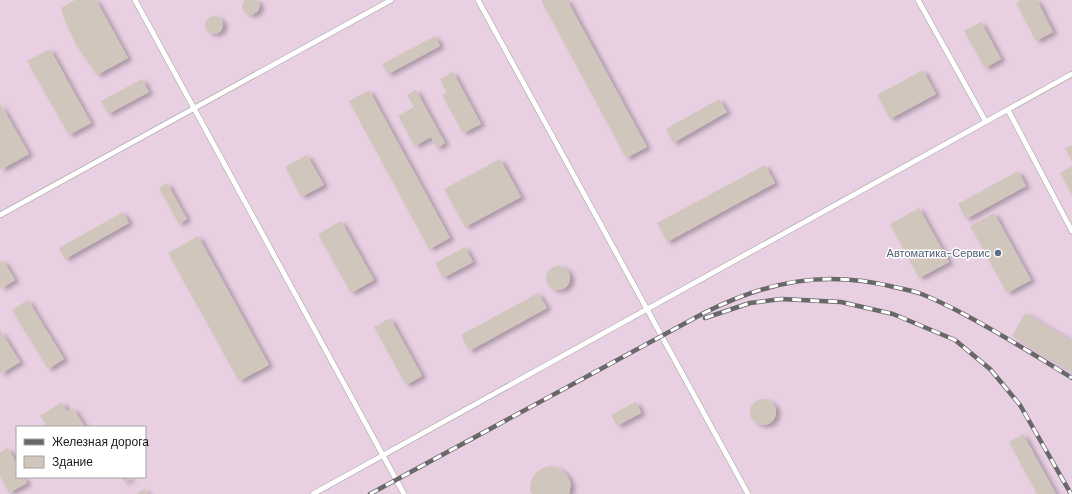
<svg xmlns="http://www.w3.org/2000/svg" width="1072" height="494" font-family="'DM Sans',sans-serif">
	<style>
		.industrial { fill: #e8cfe2; fill-rule: evenodd }
		.building { fill: #d1c6bb; filter: url(#shadow) }
		.lines { fill: none; stroke-linecap: round; stroke-linejoin: round }
		.service-casing { stroke: #a1a1a1; stroke-width: 6 }
		.service { stroke: #fff; stroke-width: 5 }
		.rail-casing { stroke: #686868; stroke-width: 4.5 }
		.rail { stroke: #fff; stroke-width: 3; stroke-dasharray: 9; stroke-linecap: butt }
		.service-dot { fill: #5c6f8a; stroke: #fff; stroke-width: 1.5 }
		.labels { text-anchor: middle; dominant-baseline: central; stroke-width: 3; stroke-linejoin: round; paint-order: stroke }
		.service-label { font-size: 11px; fill: #4e5e75; stroke: #fff; text-anchor: end }
	</style>
	<defs>
		<filter id="shadow"><feDropShadow dx="4.5" dy="2.5" stdDeviation="2" flood-color="#0004"/></filter>
	</defs>
	<rect width="100%" height="100%" fill="#eee9de"/>
	<path class="industrial" d="M 0,0 L 1072,0 L 1072,494 L 0,494 ZM 17,427 L 145,427 L 145,477 L 17,477 Z"/>
	<path class="building" d="M 75,0 L 96,0 L 128,58 L 97,75 L 76,45 L 65,21 L 61,8 Z
		M 244,0 L 257,0 L 260,5 L 258,11 L 252,15 L 245,13 L 242,7 Z
		M 541,0 L 567,0 L 647,147 L 626,158 Z
		M 1021,0 L 1037,0 L 1053,32 L 1036,41 L 1016,3 Z
		M205 25a9 9 0 1 1 18 0a9 9 0 1 1-18 0Z
		M 981,22 L 1001,59 L 985,68 L 964,31 Z
		M 435,36 L 440,46 L 388,74 L 382,64 Z
		M 50,49 L 91,123 L 69,135 L 27,61 Z
		M 923,70 L 936,94 L 890,119 L 877,95 Z
		M 453,72 L 481,124 L 463,133 L 442,95 L 447,93 L 440,79 Z
		M 142,79 L 149,92 L 108,114 L 101,101 Z
		M 369,90 L 450,238 L 429,249 L 349,101 Z
		M 416,90 L 445,143 L 437,148 L 431,137 L 415,146 L 398,116 L 414,107 L 407,95 Z
		M 719,99 L 727,112 L 673,143 L 666,129 Z
		M 0,103 L 29,154 L 0,170 Z
		M 1072,145 L 1072,161 L 1065,148 Z
		M 307,155 L 324,185 L 301,197 L 285,167 Z
		M 500,159 L 521,197 L 465,227 L 444,189 Z
		M 765,165 L 775,183 L 667,242 L 657,223 Z
		M 1072,166 L 1072,195 L 1060,173 Z
		M 1018,171 L 1026,186 L 966,219 L 958,204 Z
		M 167,183 L 187,219 L 179,224 L 159,188 Z
		M 919,208 L 949,262 L 919,278 L 890,224 Z
		M 123,212 L 129,223 L 65,259 L 59,248 Z
		M 994,213 L 1031,280 L 1007,293 L 970,226 Z
		M 341,221 L 374,280 L 351,293 L 318,234 Z
		M 198,236 L 269,365 L 239,381 L 168,253 Z
		M 465,247 L 473,262 L 443,278 L 435,263 Z
		M 3,260 L 15,280 L 0,289 L 0,262 Z
		M546 278a12 12 0 1 1 24 0a12 12 0 1 1-24 0Z
		M 538,293 L 547,308 L 469,351 L 461,335 Z
		M 28,300 L 64,359 L 48,369 L 12,310 Z
		M 1025,313 L 1072,341 L 1072,372 L 1012,336 Z
		M 390,318 L 422,376 L 406,385 L 374,327 Z
		M 0,330 L 20,362 L 0,374 Z
		M750 412a13 13 0 1 1 26 0a13 13 0 1 1-26 0Z
		M 62,402 L 67,411 L 73,408 L 85,427 L 41,427 L 46,424 L 40,416 Z
		M 636,402 L 641,413 L 617,426 L 611,415 Z
		M 1023,434 L 1056,494 L 1037,494 L 1009,442 Z
		M 8,448 L 17,464 L 17,477 L 24,477 L 27,483 L 9,493 L 0,476 L 0,452 Z
		M 548,466 L 556,467 L 563,471 L 568,477 L 571,484 L 569,494 L 532,494 L 530,488 L 531,481 L 535,474 L 541,469 Z
		M 121,477 L 132,477 L 124,482 Z
		M 145,489 L 148,494 L 136,494 Z"/>
	<g class="lines">
		<defs>
			<path id="service" d="M 135,0 L 404,494
				M 478,0 L 748,494
				M 918,0 L 986,122
				M 1008,110 L 1072,231
				M 0,215 L 391,0
				M 313,494 L 1072,74"/>
		</defs>
		<use href="#service" class="service-casing"/>
		<use href="#service" class="service"/>
		<defs>
			<path id="rail" d="M 705,318 L 750,303 L 781,299 L 841,302 L 893,314 L 955,340 L 990,369 L 1020,405 L 1071,494
				M 370,494 L 704,313 C 768,281 824,270 894,287 C 904,289 915,291 924,295 C 934,299 944,304 954,309 C 995,330 1033,354 1072,378"/>
		</defs>
		<use href="#rail" class="rail-casing"/>
		<use href="#rail" class="rail"/>
	</g>
	<circle class="service-dot" cx="998" cy="253" r="4"/>
	<g class="labels">
		<g class="service-label">
			<text x="990" y="253">Автоматика-Сервис</text>
		</g>
	</g>
	<rect x="16" y="426" width="130" height="52" fill="#ffffff" stroke="#a3a3a3"/>
	<rect x="24" y="439" width="20" height="6" fill="#686868" stroke="#a3a3a3"/>
	<text x="52" y="446" font-size="12" fill="#1a1a1a">Железная дорога</text>
	<rect x="24" y="456" width="20" height="12" fill="#d1c6bb" stroke="#a3a3a3"/>
	<text x="52" y="466" font-size="12" fill="#1a1a1a">Здание</text>
</svg>
